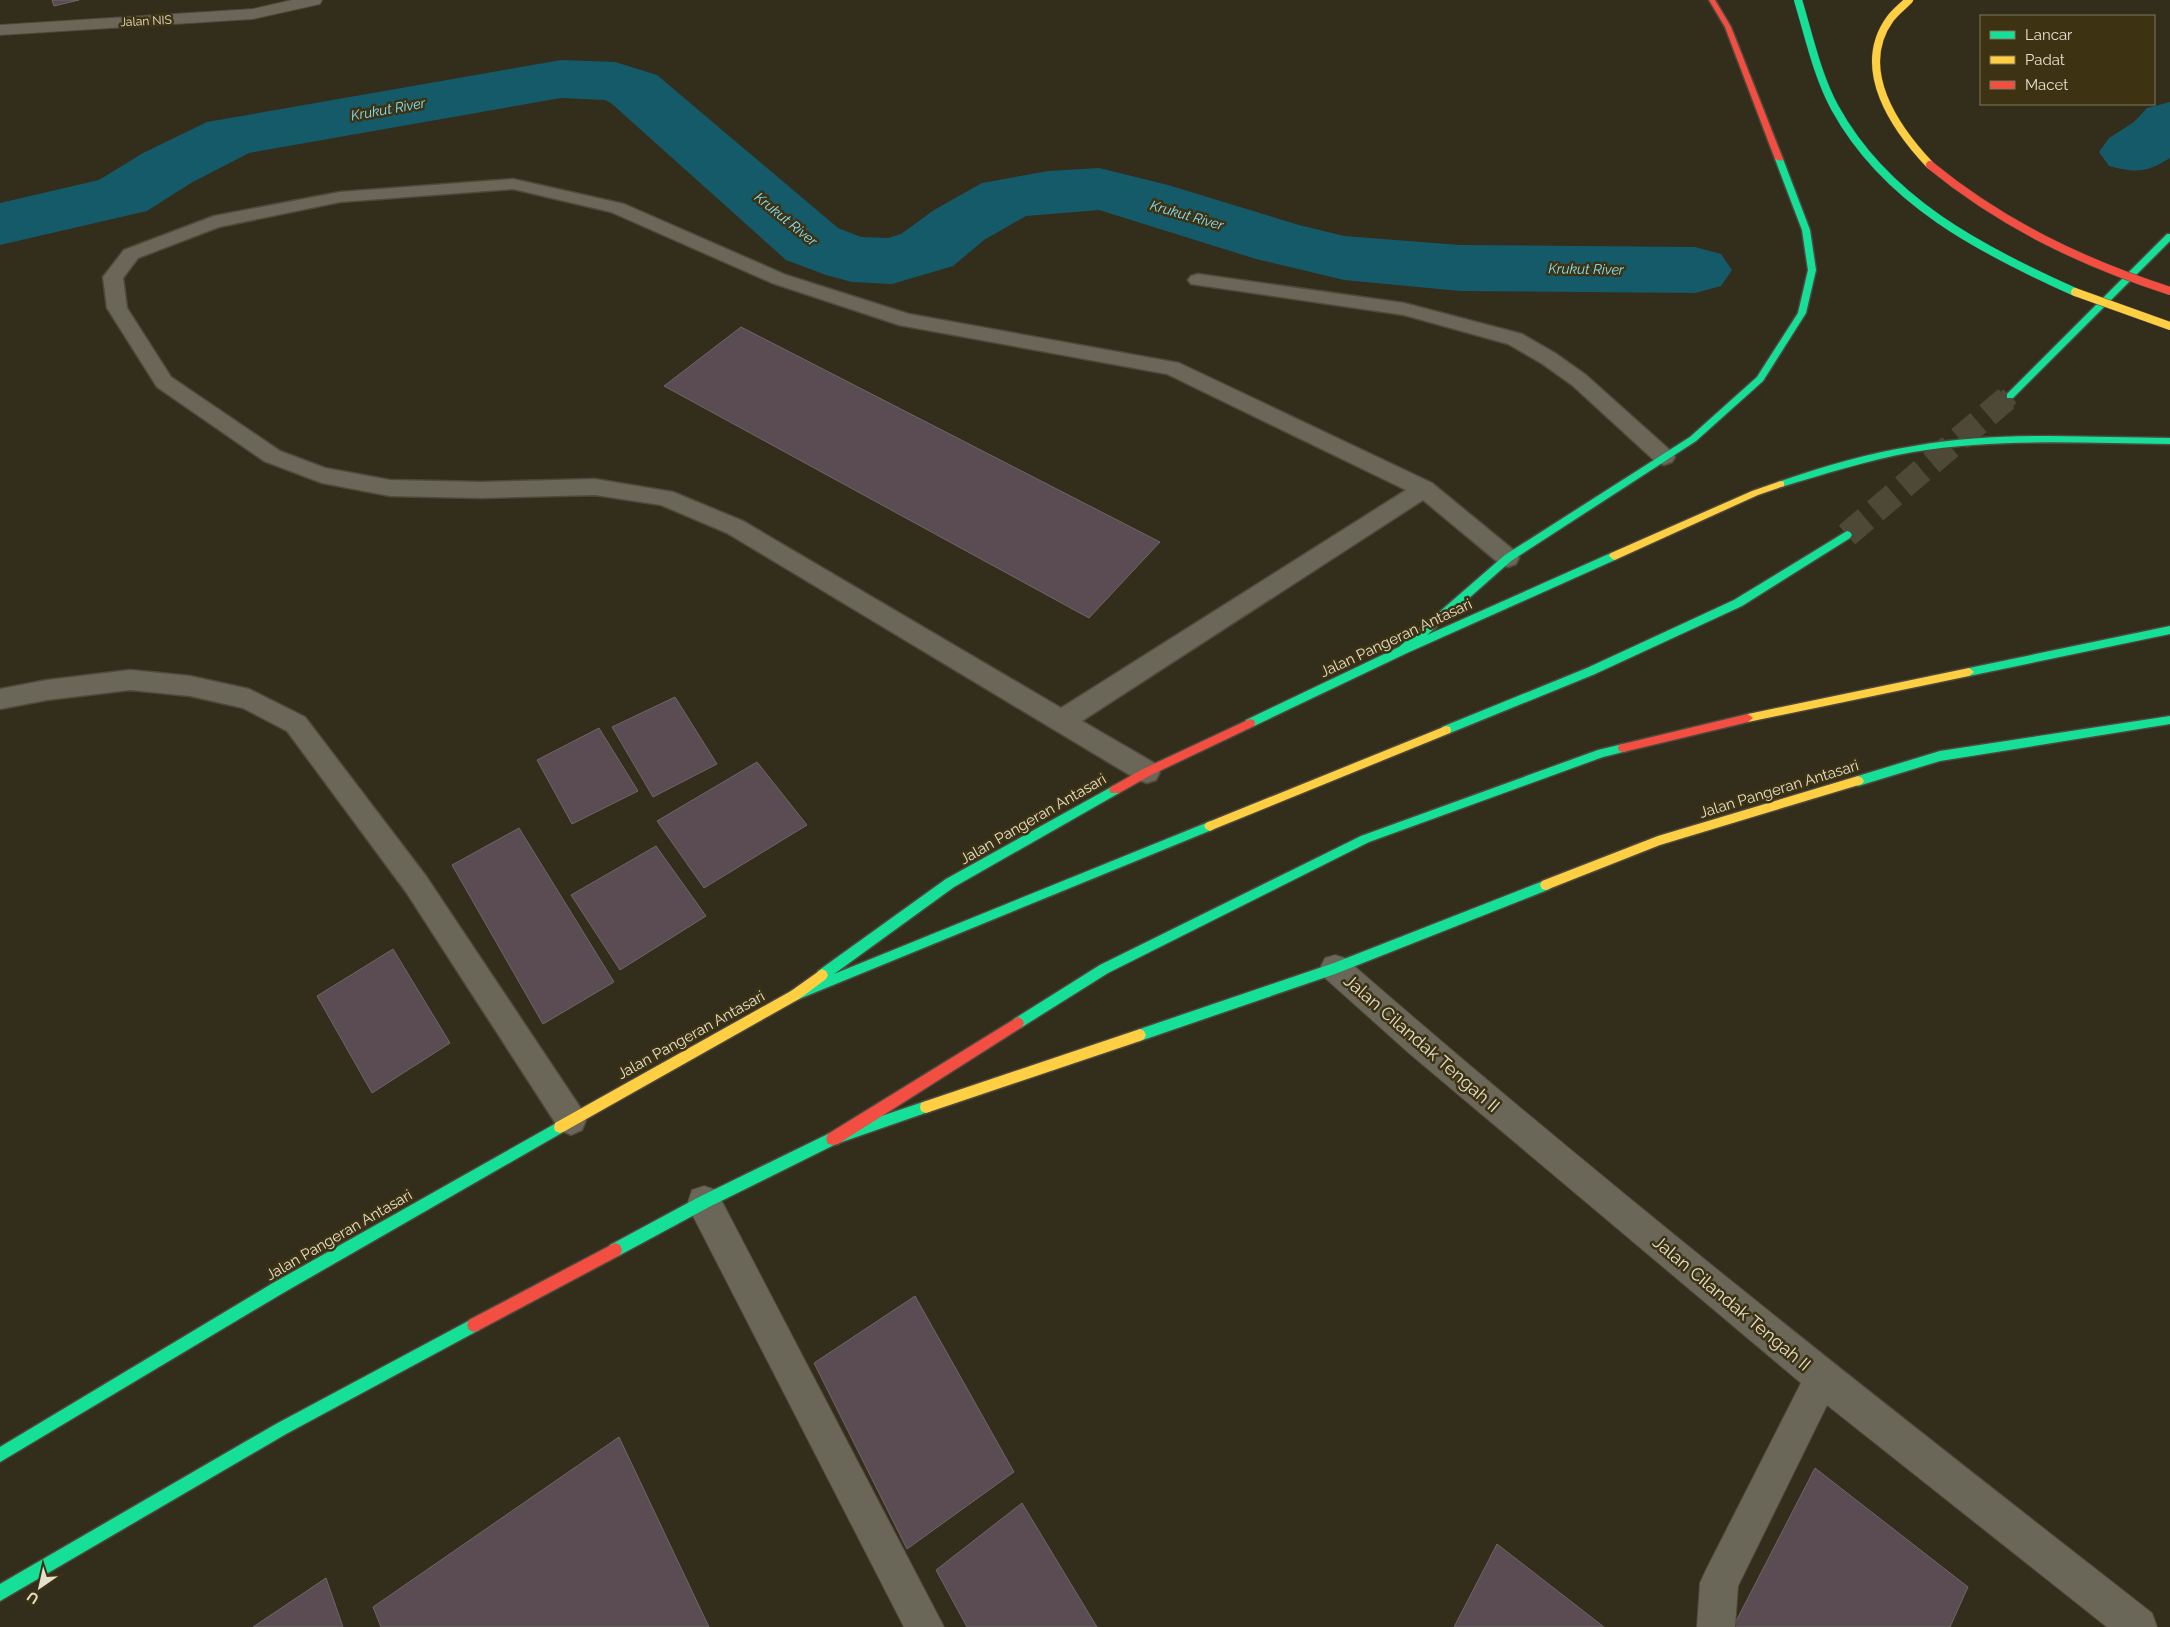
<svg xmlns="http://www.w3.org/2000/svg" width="2170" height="1627" font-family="Raleway,sans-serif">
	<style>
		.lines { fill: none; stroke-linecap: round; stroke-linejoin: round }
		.river { fill: #155a69; fill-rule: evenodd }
		.building { fill: #5a4c52; stroke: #6e6765 }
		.highway-tunnel-far1 { stroke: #4e4837; stroke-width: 19; stroke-dasharray: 19 9; stroke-linecap: butt }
		.highway-tunnel { stroke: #4e4837; stroke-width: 25; stroke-dasharray: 25 12; stroke-linecap: butt }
		.lane-casing { stroke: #4e493c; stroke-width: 3 }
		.street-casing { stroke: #4e493c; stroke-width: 2 }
		.fast-casing { stroke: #4e493c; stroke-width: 3 }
		.slow-casing { stroke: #4e493c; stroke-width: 3 }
		.jam-casing { stroke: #4e493c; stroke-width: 3 }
		.lane { fill: #6a6658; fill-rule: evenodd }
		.street { fill: #6a6658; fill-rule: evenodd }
		.fast { fill: #16e098; fill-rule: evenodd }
		.slow { fill: #ffcf43; fill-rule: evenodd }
		.jam { fill: #f24e42; fill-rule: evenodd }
		.fast-bridge-casing { stroke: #4e493c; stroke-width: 9; stroke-linecap: butt }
		.slow-bridge-casing { stroke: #4e493c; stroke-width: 9; stroke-linecap: butt }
		.jam-bridge-casing { stroke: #4e493c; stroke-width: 9; stroke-linecap: butt }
		.fast-bridge { stroke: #16e098; stroke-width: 8 }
		.slow-bridge { stroke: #ffcf43; stroke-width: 8 }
		.jam-bridge { stroke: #f24e42; stroke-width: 8 }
		.labels { text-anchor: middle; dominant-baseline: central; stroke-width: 5; stroke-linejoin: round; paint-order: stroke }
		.far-street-label { font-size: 12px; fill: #e5dfcd; stroke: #3d3212 }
		.far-water-label { font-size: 14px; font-style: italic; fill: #87e1fa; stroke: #3d3212 }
		.street-label { font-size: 15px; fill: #e5dfcd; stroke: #3d3212 }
		.near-street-label { font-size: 18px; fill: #e5dfcd; stroke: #3d3212 }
	</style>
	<rect width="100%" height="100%" fill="#332d1c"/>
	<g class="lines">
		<path class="river" d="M 561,60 L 615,62 L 657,75 L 838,228 L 861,237 L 888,238 L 901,234 L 934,210 L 982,183 L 1048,171 L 1099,168 L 1168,185 L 1299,225 L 1344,236 L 1460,245 L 1695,247 L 1721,254 L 1732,270 L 1721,286 L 1695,293 L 1460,291 L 1344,280 L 1256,259 L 1099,210 L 1026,216 L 984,240 L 953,266 L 892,284 L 852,282 L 826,275 L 786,260 L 611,103 L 605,100 L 561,98 L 249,153 L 191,183 L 147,211 L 0,245 L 0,203 L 99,180 L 143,153 L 207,122 Z
			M 2170,102 L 2170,158 C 2146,173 2136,173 2109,166 L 2099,152 L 2109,138 L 2134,122 L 2147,108 Z"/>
	</g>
	<path class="building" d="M 52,0 L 79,0 L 54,6 Z
		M 741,327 L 1160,542 L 1089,618 L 664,386 Z
		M 675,697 L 717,764 L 653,797 L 612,727 Z
		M 599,728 L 638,791 L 572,824 L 537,760 Z
		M 757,762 L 807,825 L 704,888 L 657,821 Z
		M 519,828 L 614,982 L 543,1024 L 452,865 Z
		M 656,846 L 706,916 L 620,970 L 571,895 Z
		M 393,949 L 450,1043 L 372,1093 L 317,996 Z
		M 915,1296 L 1014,1472 L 907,1549 L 814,1363 Z
		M 619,1437 L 709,1627 L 381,1627 L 373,1607 Z
		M 1815,1468 L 1968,1587 L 1950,1627 L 1733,1627 Z
		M 1022,1503 L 1097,1627 L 967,1627 L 936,1570 Z
		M 1497,1544 L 1604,1627 L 1454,1627 Z
		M 326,1578 L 343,1627 L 253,1627 Z"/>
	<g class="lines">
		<path class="highway-tunnel-far1" d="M 2006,400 L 2010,396"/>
		<path class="highway-tunnel" d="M 1847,535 L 2007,398"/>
		<defs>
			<path id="lane" d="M 513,179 L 624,204 L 786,275 L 909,314 L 1179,363 L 1432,483 L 1516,552 L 1519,558 L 1516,564 L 1508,567 L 1500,564 L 1423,500 L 1082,721 L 1156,764 L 1160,772 L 1156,780 L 1147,783 L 1138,780 L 727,533 L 661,505 L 595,495 L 481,498 L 390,496 L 322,483 L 264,461 L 157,387 L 107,308 L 103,277 L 124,250 L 214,216 L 340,192 ZM 513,189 L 611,212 L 772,283 L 899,325 L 1167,374 L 1406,490 L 1061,708 L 743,521 L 673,492 L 595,479 L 481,482 L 390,480 L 325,468 L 280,451 L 171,377 L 127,308 L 123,278 L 138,258 L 219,227 L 340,202 Z
				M 1198,274 L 1404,303 L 1522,334 L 1555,353 L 1586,375 L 1672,452 L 1675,457 L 1672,462 L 1664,465 L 1656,462 L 1572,385 L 1541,363 L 1508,344 L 1404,315 L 1191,284 L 1188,280 L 1191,276 Z
				M 130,670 L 190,676 L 249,689 L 305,717 L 426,876 L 582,1110 L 586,1120 L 582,1130 L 571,1135 L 560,1130 L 406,892 L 287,731 L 243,708 L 190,696 L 130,690 L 47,700 L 0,709 L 0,689 L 47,680 Z"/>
			<path id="street" d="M 292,0 L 322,0 L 320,4 L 253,19 L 0,35 L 0,25 L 253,9 Z
				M 1335,955 L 1345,958 C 1606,1186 1879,1400 2152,1613 L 2157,1627 L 2107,1627 L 1827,1405 L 1738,1586 L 1735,1627 L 1697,1627 L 1700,1583 L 1706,1570 L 1801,1383 L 1410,1054 L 1325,978 L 1320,968 L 1325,958 Z
				M 704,1186 L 716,1190 L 944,1627 L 904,1627 L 692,1214 L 688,1202 L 692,1190 Z"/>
			<path id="fast" d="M 1776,157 L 1783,159 L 1810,230 L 1816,270 L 1806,313 L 1763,381 L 1696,441 L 1511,561 L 1427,635 L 1611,553 L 1617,553 L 1619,556 L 1617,559 L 1407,653 L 1254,726 L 1246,726 L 1245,723 L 1246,720 L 1399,647 L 1505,555 L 1690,437 L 1757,377 L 1798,313 L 1808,270 L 1802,230 L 1775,159 Z
				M 2167,234 L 2170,234 L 2170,241 L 2013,398 L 2007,398 L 2007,394 Z
				M 2051,436 L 2170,438 L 2170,444 C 2084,443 1998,438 1913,452 C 1868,460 1825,474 1781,487 L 1776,484 L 1778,482 C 1822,467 1868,453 1914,446 C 1959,438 2005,436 2051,436 Z
				M 1847,531 L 1850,532 L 1852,535 L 1850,538 L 1742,606 L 1595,674 L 1450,733 L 1442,733 L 1441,730 L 1442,727 L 1587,668 L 1734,600 Z
				M 2170,626 L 2170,634 L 1969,676 L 1964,672 L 1969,668 Z
				M 2170,716 L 2170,724 L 1940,761 L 1858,786 L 1854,784 L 1852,781 L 1854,778 L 1858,776 L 1940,751 Z
				M 1623,744 L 1627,745 L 1628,748 L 1627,751 L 1603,757 L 1369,842 L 1108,973 L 1022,1027 L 1018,1029 L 1014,1027 L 1012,1023 L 1014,1019 L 1100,965 L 1361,836 L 1598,750 Z
				M 1115,785 L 1119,787 L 1121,790 L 1119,793 L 954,887 L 834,974 L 1206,823 L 1210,821 L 1214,823 L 1216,826 L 1214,829 L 799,999 L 795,1001 L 791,999 L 789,995 L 791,991 L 819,979 L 816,975 L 818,971 L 946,879 Z
				M 1546,880 L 1550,881 L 1552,885 L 1550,889 L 1335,974 L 1140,1041 L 1136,1039 L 1134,1035 L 1136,1031 L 1140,1029 L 1334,963 Z
				M 926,1101 L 931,1103 L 932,1107 L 931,1111 L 836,1144 L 709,1207 L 620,1255 L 615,1257 L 610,1255 L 608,1250 L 610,1245 L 699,1197 L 828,1134 Z
				M 560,1121 L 565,1123 L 566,1127 L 565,1131 L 283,1293 L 0,1462 L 0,1447 L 273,1283 Z
				M 474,1318 L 479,1320 L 481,1325 L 479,1330 L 286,1434 L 0,1601 L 0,1584 L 276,1424 Z"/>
			<path id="slow" d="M 1781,481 L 1784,482 L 1784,486 L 1758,495 L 1617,559 L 1614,560 L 1609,556 L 1611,553 L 1752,491 Z
				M 1969,668 L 1974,672 L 1969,676 L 1748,722 L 1743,718 L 1748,714 Z
				M 1446,726 L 1450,727 L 1451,730 L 1450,733 L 1214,829 L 1210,831 L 1206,829 L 1204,826 L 1206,823 Z
				M 1858,776 L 1862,778 L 1864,781 L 1862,784 L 1660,845 L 1546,890 L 1542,889 L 1540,885 L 1542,881 L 1658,836 Z
				M 822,969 L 826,971 L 828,975 L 826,979 L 799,999 L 565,1131 L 560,1133 L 555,1131 L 554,1127 L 555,1123 L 791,991 Z
				M 1140,1029 L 1144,1031 L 1146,1035 L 1144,1039 L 1140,1041 L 926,1113 L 921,1111 L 920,1107 L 921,1103 L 926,1101 Z"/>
			<path id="jam" d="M 1709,0 L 1715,0 L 1731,27 L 1783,159 L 1782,161 L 1775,159 L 1725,27 Z
				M 1748,714 L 1753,718 L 1748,722 L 1623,752 L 1619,751 L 1618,748 L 1619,745 L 1623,744 Z
				M 1250,719 L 1254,720 L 1255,723 L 1254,726 L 1151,775 L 1119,793 L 1111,793 L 1109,790 L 1111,787 L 1143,769 Z
				M 1018,1017 L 1022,1019 L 1024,1023 L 1022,1027 L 838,1144 L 833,1145 L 828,1144 L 826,1139 L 828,1134 Z
				M 615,1243 L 620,1245 L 622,1250 L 620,1255 L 479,1330 L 474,1332 L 469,1330 L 467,1325 L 469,1320 Z"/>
		</defs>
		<use href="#lane" class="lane-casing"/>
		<use href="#street" class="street-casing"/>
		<use href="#fast" class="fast-casing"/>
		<use href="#slow" class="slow-casing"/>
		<use href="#jam" class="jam-casing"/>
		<use href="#lane" class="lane"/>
		<use href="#street" class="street"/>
		<use href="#fast" class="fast"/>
		<use href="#slow" class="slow"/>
		<use href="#jam" class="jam"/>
		<defs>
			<path id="fast-bridge" d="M 1798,0 C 1809,36 1817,75 1835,108 C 1886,201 1981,250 2075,292"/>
			<path id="slow-bridge" d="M 1909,0 C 1903,6 1895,12 1890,19 C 1854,69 1895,128 1930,165
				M 2075,292 L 2170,326"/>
			<path id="jam-bridge" d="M 1930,165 C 2002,224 2081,262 2170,291"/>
		</defs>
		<use href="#fast-bridge" class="fast-bridge-casing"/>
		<use href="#slow-bridge" class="slow-bridge-casing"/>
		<use href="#jam-bridge" class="jam-bridge-casing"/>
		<use href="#fast-bridge" class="fast-bridge"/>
		<use href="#slow-bridge" class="slow-bridge"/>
		<use href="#jam-bridge" class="jam-bridge"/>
	</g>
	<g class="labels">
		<g class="far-street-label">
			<text transform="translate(146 21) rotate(-3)">Jalan NIS</text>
		</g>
		<g class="far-water-label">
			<text transform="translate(388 109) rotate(-10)">Krukut River</text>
			<text transform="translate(1187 215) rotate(16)">Krukut River</text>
			<text transform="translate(786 219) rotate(39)">Krukut River</text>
			<text transform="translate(1586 269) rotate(1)">Krukut River</text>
		</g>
		<g class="street-label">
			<text transform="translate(1396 638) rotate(-25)">Jalan Pangeran Antasari</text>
			<text transform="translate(1779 789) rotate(-17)">Jalan Pangeran Antasari</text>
			<text transform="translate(1033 819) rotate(-30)">Jalan Pangeran Antasari</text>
			<text transform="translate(691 1035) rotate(-29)">Jalan Pangeran Antasari</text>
			<text transform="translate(339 1235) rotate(-30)">Jalan Pangeran Antasari</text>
		</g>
		<g class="near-street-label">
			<text transform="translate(1422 1043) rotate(41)">Jalan Cilandak Tengah II</text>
			<text transform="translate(1732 1303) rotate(40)">Jalan Cilandak Tengah II</text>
		</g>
	</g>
	<rect x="1980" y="15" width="175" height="90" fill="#3d3212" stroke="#80775d"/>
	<rect x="1990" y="31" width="25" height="8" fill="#16e098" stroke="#80775d"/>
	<text x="2025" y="40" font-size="15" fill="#e5dfcd">Lancar</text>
	<rect x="1990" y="56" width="25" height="8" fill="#ffcf43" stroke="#80775d"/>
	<text x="2025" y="65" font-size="15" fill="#e5dfcd">Padat</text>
	<rect x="1990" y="81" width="25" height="8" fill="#f24e42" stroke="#80775d"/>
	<text x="2025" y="90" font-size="15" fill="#e5dfcd">Macet</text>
	<g transform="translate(40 1587) rotate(214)" stroke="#3d3212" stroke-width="4" paint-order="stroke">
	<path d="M0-4L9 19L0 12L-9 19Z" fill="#e5dfcd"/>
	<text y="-8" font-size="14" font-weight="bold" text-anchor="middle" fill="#e5dfcd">U</text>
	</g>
</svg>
